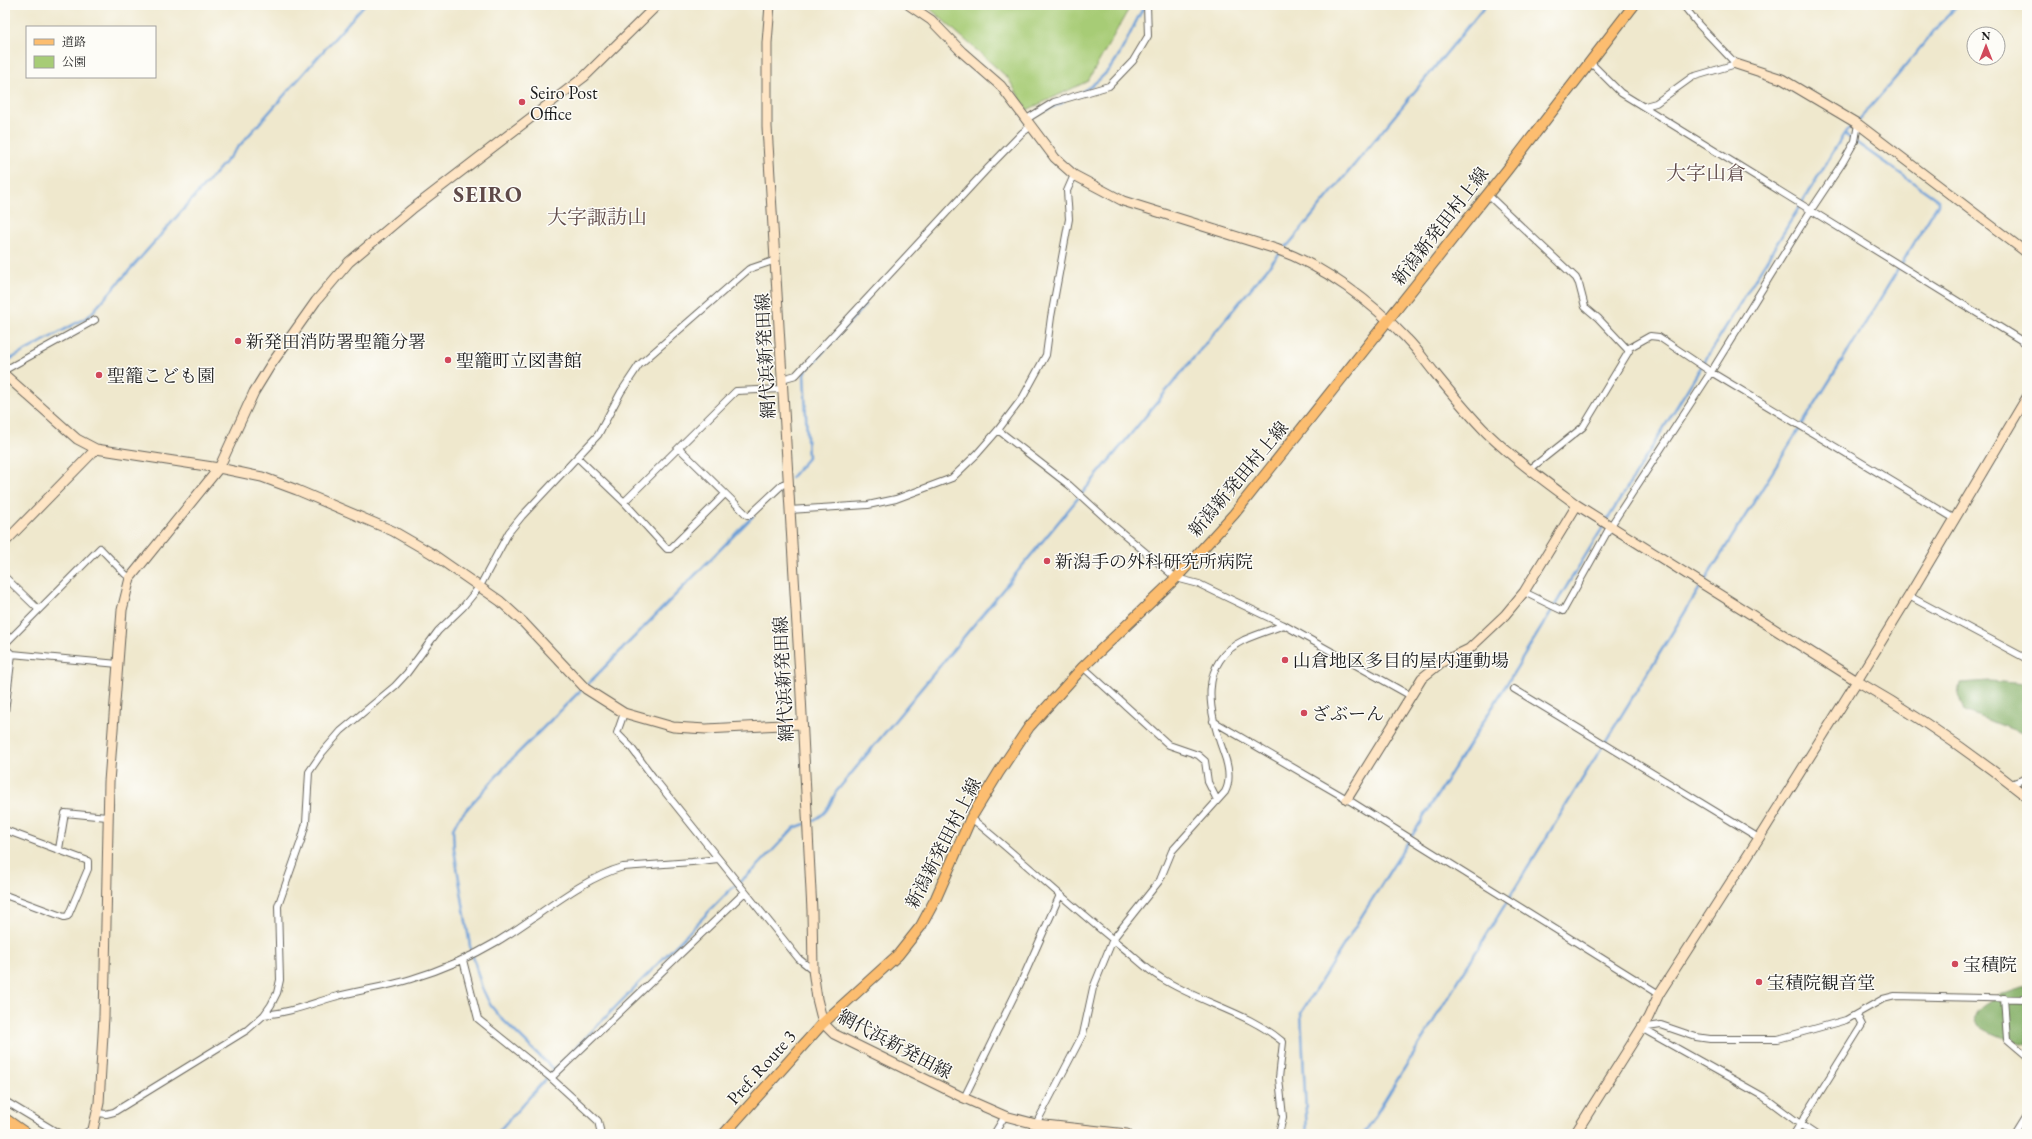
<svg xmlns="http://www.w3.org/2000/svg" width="2032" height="1139" font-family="'EB Garamond','Noto Serif JP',serif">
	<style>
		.green { fill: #a7cc76; stroke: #627449 }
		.forest { fill: #85b067; stroke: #506642 }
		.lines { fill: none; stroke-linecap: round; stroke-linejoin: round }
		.stream { stroke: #6c9fd7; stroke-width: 2.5 }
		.street-casing { stroke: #66635a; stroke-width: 8 }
		.secondary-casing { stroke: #66635a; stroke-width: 11 }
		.primary-casing { stroke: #66635a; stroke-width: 12 }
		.highway-casing { stroke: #66635a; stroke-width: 14 }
		.street { stroke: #fff; stroke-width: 6 }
		.secondary { stroke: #fee5c5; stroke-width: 9 }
		.primary { stroke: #fcbd6f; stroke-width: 10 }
		.highway { stroke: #fcbd6f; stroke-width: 12 }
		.poi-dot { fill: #d1495b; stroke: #fdfcf7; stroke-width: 1.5 }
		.labels { text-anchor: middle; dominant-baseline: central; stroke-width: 3; stroke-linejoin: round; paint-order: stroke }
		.poi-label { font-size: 18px; fill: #1c1c1c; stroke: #fdfcf7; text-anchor: start }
		.street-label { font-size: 18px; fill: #1c1c1c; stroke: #fdfcf7 }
		.quarter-label { font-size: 20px; fill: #5f4a49; stroke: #fdfcf7 }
		.district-label { font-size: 22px; font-weight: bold; letter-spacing: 1px; fill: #5f4a49; stroke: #fdfcf7 }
	</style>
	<rect width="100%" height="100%" fill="#fdfcf7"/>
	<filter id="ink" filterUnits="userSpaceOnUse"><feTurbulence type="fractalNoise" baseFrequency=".025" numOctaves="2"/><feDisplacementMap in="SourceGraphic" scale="8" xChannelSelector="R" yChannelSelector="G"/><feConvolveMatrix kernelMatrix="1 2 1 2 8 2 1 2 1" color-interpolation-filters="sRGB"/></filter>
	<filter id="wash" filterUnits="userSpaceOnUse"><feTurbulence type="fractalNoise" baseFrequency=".012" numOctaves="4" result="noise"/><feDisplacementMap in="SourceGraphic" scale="16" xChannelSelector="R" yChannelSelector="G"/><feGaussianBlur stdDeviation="0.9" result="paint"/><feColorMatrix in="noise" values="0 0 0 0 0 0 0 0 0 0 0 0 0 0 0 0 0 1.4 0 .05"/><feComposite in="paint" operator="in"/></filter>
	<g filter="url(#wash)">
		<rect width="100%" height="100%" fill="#efe8cd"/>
		<path class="green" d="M 926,5 L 1131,5 L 1088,81 L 1027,110 L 1008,78 Z"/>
		<path class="forest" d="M 1990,681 L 2027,684 L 2027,735 L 1964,711 L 1958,694 L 1960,683 Z
			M 2027,987 L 2027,1044 C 2015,1042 2006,1039 1995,1034 C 1943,1015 2004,992 2027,987 Z"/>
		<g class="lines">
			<path class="stream" d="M 1083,91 C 1121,69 1125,38 1145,5
				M 1046,110 L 1063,102
				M 1858,121 L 1899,74 L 1937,27 L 1958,5
				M 1283,249 L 1289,244 L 1486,5
				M 5,362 L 89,316 L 364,5
				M 791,478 L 808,458 L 804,373 L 865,305
				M 1704,582 L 1858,335 L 1938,204 L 1938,200 L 1844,134
				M 586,686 L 753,516
				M 809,822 C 827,815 828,808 836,792 L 1280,253
				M 554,1070 L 501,1018 L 491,1006 L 482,988 L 470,946 L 454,849 L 453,829 L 458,819 L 511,760 L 582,689
				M 496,1134 L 554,1070 L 730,890 L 756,868 L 794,828 L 805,824
				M 1307,1134 L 1301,1013 L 1495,703 L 1844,134 L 1854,124
				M 1364,1134 L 1701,586"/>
		</g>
	</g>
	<g filter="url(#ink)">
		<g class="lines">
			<defs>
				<path id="street" d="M 1683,5 L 1699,25 L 1736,64
					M 1590,62 L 1621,93 L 1639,104 L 2027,344
					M 1645,106 L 1656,103 L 1692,77 L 1736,64
					M 1025,120 L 1054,102 L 1109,86 L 1133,61 L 1148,36 L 1147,5
					M 1487,194 L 1576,278 L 1579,284 L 1585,307 L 1598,318 L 1629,351 L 1583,427 L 1529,470
					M 1627,349 L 1650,336 L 1659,337 L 1711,372 L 1955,519
					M 5,370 L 95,320
					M 782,379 L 796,375 L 989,167 L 1022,133 L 1030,127
					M 998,430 L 1069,485 L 1113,525 L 1176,578 L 1199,584 L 1284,625 L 1411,696
					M 679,448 L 747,515 L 750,515 L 783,484 L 788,483
					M 578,458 L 624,502 L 736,391 L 783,389
					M 624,502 L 667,549 L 670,549 L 725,494
					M 789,510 L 868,505 L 896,499 L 952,478 L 977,454 L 998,430 L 1023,397 L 1046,355 L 1051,317 L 1069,219 L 1067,191 L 1074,175
					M 5,577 L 38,609
					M 1524,592 L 1563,611 L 1610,527 L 1711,372 L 1811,210 L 1843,162 L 1855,141 L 1858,124
					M 1909,596 L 2027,659
					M 5,644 L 100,548 L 125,574 L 130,578
					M 5,648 L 12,654 L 118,664
					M 1083,667 L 1169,745 L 1198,755 L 1205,761 L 1208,782 L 1217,800
					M 1514,689 L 1759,838
					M 5,712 L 12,654
					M 624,713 L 617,733 L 630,746 L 653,777 L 799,959 L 813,970
					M 1213,721 L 1347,799 L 1659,994
					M 2011,784 L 2027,778
					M 971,818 C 1022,859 1069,905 1121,946 C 1134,956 1146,969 1161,978 C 1200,1003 1248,1012 1283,1042 L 1279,1078 L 1283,1117 L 1279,1134
					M 5,830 L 88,861 L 88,869 L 68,916 L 64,917 L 5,895
					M 59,849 L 65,813 L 107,817
					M 463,960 L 478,1019 L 551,1078 L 584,1108 L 598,1121 L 601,1134
					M 2004,998 L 2007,1039 L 2027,1056
					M 264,1015 C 289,1013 310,1004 334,997 C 360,990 386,987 411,979 C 441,970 471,957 498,941 C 537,918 580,879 623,867 L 692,862 L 718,859
					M 1641,1028 L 1661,1025 L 1696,1037 L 1710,1039 L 1778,1039 L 1846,1020 L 1883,999 L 1895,996 L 2027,999
					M 1641,1028 L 1764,1097 L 1800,1124 L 1815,1134
					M 551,1078 L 745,892
					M 964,1098 L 1022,980 L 1060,895
					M 5,1101 L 60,1134
					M 98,1113 L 106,1114 L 114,1112 L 247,1030 L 264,1015 L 271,1005 L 277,993 L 280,980 L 278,906 L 301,841 L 306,823 L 309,772 L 322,753 L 341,731 L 395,686 L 407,673 L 438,631 L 463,607 L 480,586 L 509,532 L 522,516 L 598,435 L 621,392 L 639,365 L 749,269 L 776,260
					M 1036,1124 L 1083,1034 L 1093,988 L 1113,939 L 1160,880 L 1172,851 L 1225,792 C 1232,779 1228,764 1223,751 C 1209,712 1197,663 1244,640 C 1257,634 1271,630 1284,625
					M 84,1134 L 93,1128
					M 994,1134 L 1005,1116
					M 1794,1134 L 1862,1025 L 1857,1015
					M 2014,1134 L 2027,1113"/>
				<path id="secondary" d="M 770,5 L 767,43 L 767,127 L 800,676 L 812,911 L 813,970 L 817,999 L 823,1023 L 834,1034 L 964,1098 L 1005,1116 L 1036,1124 L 1127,1134
					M 909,5 L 931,20 L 962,52 L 1001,86 L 1055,158 L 1074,175 L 1123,201 L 1276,249 C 1324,266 1372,302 1407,339 C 1417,349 1425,361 1434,372 C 1451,393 1468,414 1487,433 C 1515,460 1546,482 1577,505 L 1524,592 L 1505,615 L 1469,649 L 1442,662 L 1422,678 L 1347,799
					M 1736,64 L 1782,79 L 1858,124 L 2027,253
					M 5,375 L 77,439 L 96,449 L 219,468 L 262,477 L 297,490 L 393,531 L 431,553 L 500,601 L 523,622 L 586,689 L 624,713 L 673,727 L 706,729 L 802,724
					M 2027,397 L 1909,596 L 1857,681 C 1917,715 1973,754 2027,797
					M 5,542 L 96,449
					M 92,1134 L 99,1103 L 104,1017 L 109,782 L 122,610 L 130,578 L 219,468 L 254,392 L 270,366 L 316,301 L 349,262 L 412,209 L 584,77 L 657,5
					M 1575,1134 L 1648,1018 L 1659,994 L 1759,838 L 1857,681 L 1577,505"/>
				<path id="primary" d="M 724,1134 L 823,1023 L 898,955 L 921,926 L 936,898 L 971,818 L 999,772 L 1029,727 L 1083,667 L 1176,578 L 1234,514 L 1507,170 L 1634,5"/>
				<path id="highway" d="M 5,1120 L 25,1134"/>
			</defs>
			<use href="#street" class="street-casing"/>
			<use href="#secondary" class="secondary-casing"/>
			<use href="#primary" class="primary-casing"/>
			<use href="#highway" class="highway-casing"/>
			<use href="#street" class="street"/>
			<use href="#secondary" class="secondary"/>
			<use href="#primary" class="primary"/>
			<use href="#highway" class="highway"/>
		</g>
	</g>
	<g class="poi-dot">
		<circle cx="522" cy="102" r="4"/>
		<circle cx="238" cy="341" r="4"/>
		<circle cx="448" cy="360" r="4"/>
		<circle cx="99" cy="375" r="4"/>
		<circle cx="1047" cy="561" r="4"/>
		<circle cx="1285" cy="660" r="4"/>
		<circle cx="1304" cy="713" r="4"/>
		<circle cx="1955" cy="964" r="4"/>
		<circle cx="1759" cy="982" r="4"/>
	</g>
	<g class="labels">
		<g class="poi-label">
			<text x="530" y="92">Seiro Post<tspan x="530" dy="21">Office</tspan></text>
			<text x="246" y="341">新発田消防署聖籠分署</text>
			<text x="456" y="360">聖籠町立図書館</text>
			<text x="107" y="375">聖籠こども園</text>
			<text x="1055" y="561">新潟手の外科研究所病院</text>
			<text x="1293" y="660">山倉地区多目的屋内運動場</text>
			<text x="1312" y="713">ざぶーん</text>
			<text x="1963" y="964">宝積院</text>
			<text x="1767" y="982">宝積院観音堂</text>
		</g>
		<g class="street-label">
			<text transform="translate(1440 226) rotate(-52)">新潟新発田村上線</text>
			<text transform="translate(765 356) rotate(-93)">網代浜新発田線</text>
			<text transform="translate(1238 479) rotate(-50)">新潟新発田村上線</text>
			<text transform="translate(783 679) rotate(-93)">網代浜新発田線</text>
			<text transform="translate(943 843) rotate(-63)">新潟新発田村上線</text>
			<text transform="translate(895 1044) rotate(28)">網代浜新発田線</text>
			<text transform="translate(761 1067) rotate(-48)">Pref. Route 3</text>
		</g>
		<g class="quarter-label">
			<text x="1706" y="173">大字山倉</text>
			<text x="597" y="217">大字諏訪山</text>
		</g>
		<g class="district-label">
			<text x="488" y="194">SEIRO</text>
		</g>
	</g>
	<rect width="2032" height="1139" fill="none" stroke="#fdfcf7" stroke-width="20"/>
	<rect x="26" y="26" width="130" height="52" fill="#fdfcf7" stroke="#a3a29f"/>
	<rect x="34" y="39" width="20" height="6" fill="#fcbd6f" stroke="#a3a29f"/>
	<text x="62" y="46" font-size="12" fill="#1c1c1c">道路</text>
	<rect x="34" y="56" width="20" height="12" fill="#a7cc76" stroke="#a3a29f"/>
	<text x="62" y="66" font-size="12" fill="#1c1c1c">公園</text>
	<g transform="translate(1986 46)"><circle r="19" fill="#fdfcf7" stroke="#a3a29f"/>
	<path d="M0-3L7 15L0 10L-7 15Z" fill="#d1495b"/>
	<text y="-6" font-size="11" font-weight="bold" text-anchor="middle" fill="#1c1c1c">N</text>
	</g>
</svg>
